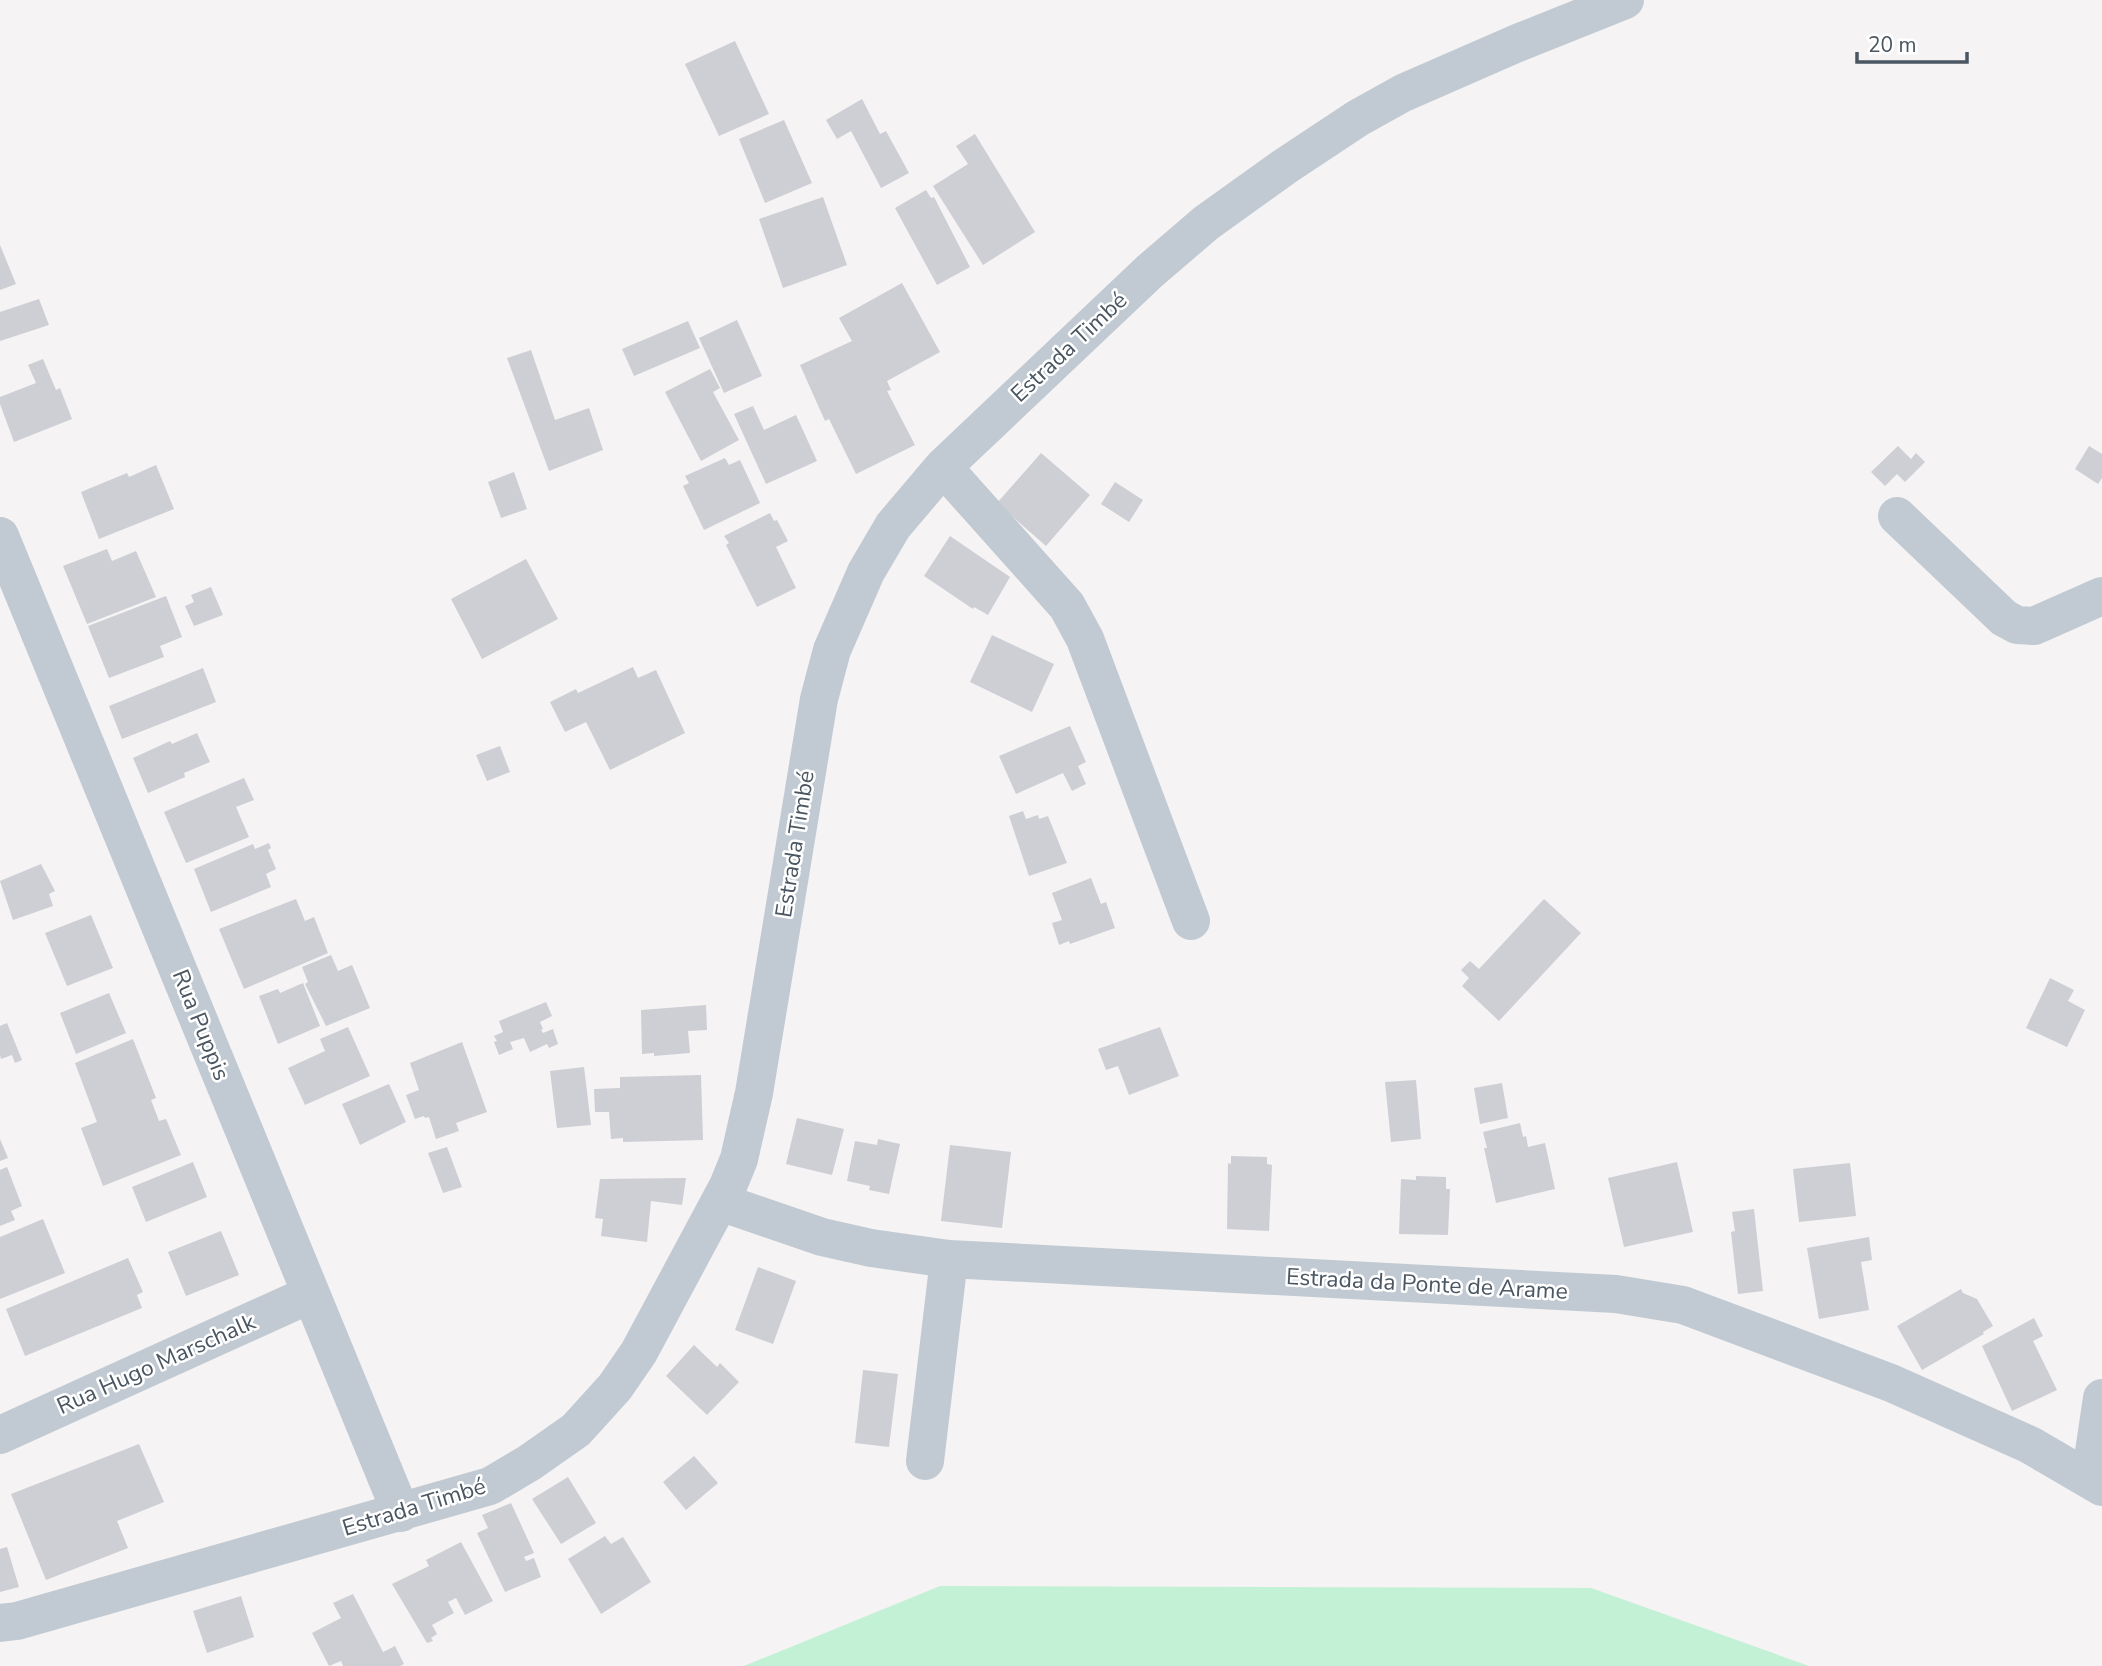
<svg xmlns="http://www.w3.org/2000/svg" width="2102" height="1666" font-family="'Nunito Sans',sans-serif">
	<style>
		.green { fill: #c3f1d5 }
		.building { fill: #cdcfd5 }
		.lines { fill: none; stroke-linecap: round; stroke-linejoin: round }
		.minor { stroke: #c1cad2; stroke-width: 38 }
		.labels { text-anchor: middle; dominant-baseline: central; stroke-width: 5; stroke-linejoin: round; paint-order: stroke }
		.street-label { font-size: 23px; fill: #4a5661; stroke: #fff }
	</style>
	<rect width="100%" height="100%" fill="#f5f3f3"/>
	<path class="green" d="M 940,1586 L 1591,1588 L 1809,1666 L 744,1666 Z"/>
	<path class="building" d="M 735,41 L 769,114 L 719,136 L 685,64 Z
		M 862,99 L 880,134 L 886,131 L 909,173 L 881,188 L 851,131 L 837,139 L 826,120 Z
		M 784,120 L 812,183 L 765,203 L 739,139 Z
		M 975,134 L 1035,232 L 983,265 L 933,186 L 968,164 L 956,146 Z
		M 926,190 L 931,198 L 934,197 L 970,267 L 937,285 L 895,208 Z
		M 823,197 L 847,265 L 783,288 L 759,219 Z
		M 0,245 L 16,284 L 0,290 Z
		M 902,283 L 940,352 L 887,381 L 891,390 L 887,391 L 915,445 L 856,474 L 829,419 L 825,421 L 800,365 L 852,341 L 839,318 Z
		M 39,299 L 49,325 L 0,341 L 0,312 Z
		M 737,320 L 762,376 L 724,393 L 699,338 Z
		M 688,321 L 700,348 L 634,376 L 622,349 Z
		M 531,350 L 555,420 L 589,408 L 603,450 L 549,471 L 507,358 Z
		M 43,359 L 56,390 L 60,388 L 72,419 L 14,442 L 0,404 L 0,397 L 36,383 L 28,365 Z
		M 710,369 L 720,388 L 713,392 L 739,440 L 701,461 L 665,392 Z
		M 753,406 L 764,430 L 796,415 L 817,461 L 766,484 L 734,414 Z
		M 1898,446 L 1911,459 L 1916,453 L 1925,462 L 1905,482 L 1897,474 L 1885,486 L 1871,472 Z
		M 2089,446 L 2102,454 L 2102,478 L 2098,484 L 2075,469 Z
		M 1041,453 L 1090,495 L 1046,546 L 997,503 Z
		M 725,458 L 729,465 L 740,460 L 760,503 L 704,530 L 683,486 L 689,483 L 685,476 Z
		M 156,465 L 174,509 L 99,539 L 81,492 L 127,473 L 129,477 Z
		M 514,472 L 527,509 L 501,518 L 488,482 Z
		M 1115,482 L 1143,500 L 1129,522 L 1101,504 Z
		M 770,513 L 774,521 L 777,520 L 788,541 L 776,547 L 796,588 L 757,607 L 726,545 L 729,543 L 724,536 Z
		M 950,536 L 1010,577 L 988,615 L 974,607 L 973,609 L 924,576 Z
		M 107,549 L 112,561 L 136,551 L 156,597 L 87,624 L 63,566 Z
		M 526,559 L 558,619 L 482,659 L 451,599 Z
		M 211,587 L 223,615 L 194,626 L 185,606 L 194,602 L 191,595 Z
		M 166,596 L 182,637 L 160,646 L 164,657 L 109,678 L 88,626 Z
		M 992,635 L 1054,664 L 1032,712 L 970,682 Z
		M 633,667 L 638,678 L 656,670 L 685,733 L 610,770 L 586,722 L 565,732 L 550,702 L 576,689 L 578,693 Z
		M 203,668 L 216,702 L 122,739 L 109,706 Z
		M 1070,726 L 1086,762 L 1078,766 L 1086,784 L 1072,791 L 1063,773 L 1016,794 L 999,756 Z
		M 197,733 L 210,762 L 184,773 L 185,777 L 148,793 L 133,758 L 170,741 L 172,744 Z
		M 500,746 L 510,772 L 487,781 L 476,755 Z
		M 244,778 L 254,800 L 236,807 L 249,837 L 186,863 L 164,812 Z
		M 1023,811 L 1026,819 L 1038,815 L 1039,819 L 1048,816 L 1067,863 L 1029,876 L 1009,816 Z
		M 269,843 L 271,848 L 268,850 L 276,869 L 266,874 L 271,887 L 211,912 L 194,869 L 253,844 L 255,849 Z
		M 41,864 L 55,891 L 49,894 L 53,906 L 13,920 L 0,881 Z
		M 1091,878 L 1101,904 L 1106,902 L 1115,928 L 1070,944 L 1069,941 L 1059,945 L 1052,923 L 1062,920 L 1052,893 Z
		M 296,899 L 305,921 L 314,917 L 328,953 L 244,989 L 219,929 Z
		M 1544,899 L 1581,933 L 1499,1021 L 1462,986 L 1469,978 L 1461,970 L 1470,961 L 1479,969 Z
		M 91,915 L 113,968 L 67,986 L 45,933 Z
		M 331,955 L 338,971 L 352,965 L 370,1008 L 326,1026 L 305,984 L 308,982 L 302,967 Z
		M 2050,978 L 2074,990 L 2068,1001 L 2085,1010 L 2067,1047 L 2026,1028 Z
		M 303,983 L 320,1026 L 278,1044 L 259,996 L 278,989 L 280,993 Z
		M 109,993 L 126,1033 L 76,1054 L 60,1013 Z
		M 546,1002 L 552,1016 L 540,1022 L 543,1029 L 541,1030 L 543,1033 L 553,1029 L 558,1044 L 549,1048 L 547,1044 L 530,1052 L 524,1038 L 510,1042 L 513,1049 L 499,1055 L 494,1042 L 497,1041 L 494,1036 L 503,1032 L 499,1021 Z
		M 706,1005 L 707,1030 L 688,1031 L 690,1053 L 654,1056 L 654,1053 L 642,1054 L 641,1010 Z
		M 7,1023 L 22,1060 L 15,1063 L 12,1055 L 1,1059 L 0,1055 L 0,1026 Z
		M 348,1027 L 370,1076 L 305,1105 L 288,1068 L 325,1051 L 320,1039 Z
		M 1160,1027 L 1179,1076 L 1129,1095 L 1118,1066 L 1106,1070 L 1098,1049 Z
		M 133,1039 L 156,1098 L 151,1100 L 159,1121 L 166,1119 L 181,1155 L 103,1186 L 81,1128 L 97,1122 L 75,1063 Z
		M 462,1042 L 487,1112 L 456,1123 L 459,1131 L 436,1139 L 429,1117 L 425,1118 L 424,1116 L 415,1119 L 406,1095 L 419,1090 L 410,1063 Z
		M 584,1067 L 591,1125 L 557,1128 L 550,1071 Z
		M 701,1075 L 703,1140 L 623,1142 L 623,1138 L 611,1139 L 609,1112 L 595,1112 L 594,1089 L 620,1088 L 620,1077 Z
		M 1416,1080 L 1421,1139 L 1391,1142 L 1385,1082 Z
		M 1502,1083 L 1508,1118 L 1480,1124 L 1474,1088 Z
		M 389,1084 L 406,1122 L 360,1145 L 342,1104 Z
		M 797,1118 L 844,1129 L 832,1175 L 786,1164 Z
		M 1520,1123 L 1523,1137 L 1526,1136 L 1528,1147 L 1545,1143 L 1555,1189 L 1496,1203 L 1484,1148 L 1487,1148 L 1483,1132 Z
		M 0,1139 L 8,1158 L 0,1161 Z
		M 878,1139 L 900,1144 L 889,1194 L 869,1190 L 870,1186 L 847,1181 L 855,1141 L 877,1145 Z
		M 950,1145 L 1011,1152 L 1002,1228 L 941,1221 Z
		M 447,1147 L 462,1187 L 443,1193 L 428,1153 Z
		M 1231,1156 L 1267,1157 L 1267,1164 L 1272,1165 L 1269,1231 L 1227,1229 L 1228,1163 L 1231,1164 Z
		M 193,1162 L 207,1197 L 146,1222 L 132,1187 Z
		M 1677,1162 L 1693,1232 L 1624,1247 L 1608,1178 Z
		M 1850,1163 L 1856,1216 L 1799,1222 L 1793,1169 Z
		M 7,1167 L 22,1206 L 11,1211 L 15,1220 L 0,1226 L 0,1170 Z
		M 1416,1176 L 1446,1177 L 1446,1189 L 1450,1189 L 1448,1235 L 1399,1234 L 1401,1179 L 1416,1180 Z
		M 686,1178 L 682,1205 L 651,1201 L 647,1242 L 601,1236 L 603,1219 L 595,1218 L 600,1179 Z
		M 1754,1209 L 1763,1291 L 1738,1294 L 1731,1232 L 1735,1231 L 1732,1212 Z
		M 43,1219 L 65,1273 L 0,1299 L 0,1237 Z
		M 221,1231 L 239,1275 L 186,1296 L 168,1252 Z
		M 1869,1237 L 1872,1260 L 1861,1262 L 1869,1310 L 1819,1319 L 1807,1248 Z
		M 128,1258 L 143,1292 L 137,1295 L 142,1308 L 25,1356 L 6,1309 Z
		M 758,1267 L 796,1281 L 773,1344 L 735,1330 Z
		M 1961,1289 L 1963,1293 L 1977,1299 L 1993,1326 L 1983,1332 L 1984,1334 L 1922,1370 L 1897,1326 Z
		M 2034,1318 L 2043,1336 L 2033,1341 L 2057,1390 L 2012,1411 L 1982,1346 Z
		M 694,1345 L 717,1367 L 720,1363 L 739,1382 L 707,1415 L 666,1376 Z
		M 863,1370 L 898,1374 L 889,1447 L 855,1443 Z
		M 139,1444 L 164,1502 L 117,1521 L 128,1548 L 46,1580 L 11,1494 Z
		M 694,1456 L 718,1483 L 686,1510 L 663,1482 Z
		M 568,1477 L 596,1523 L 561,1544 L 532,1499 Z
		M 511,1503 L 534,1553 L 524,1557 L 526,1561 L 534,1558 L 541,1577 L 505,1592 L 477,1533 L 488,1528 L 482,1515 Z
		M 605,1536 L 611,1544 L 623,1537 L 651,1582 L 601,1614 L 568,1559 Z
		M 461,1542 L 493,1601 L 465,1615 L 456,1598 L 448,1602 L 454,1613 L 432,1625 L 437,1634 L 431,1638 L 433,1641 L 427,1643 L 392,1584 L 429,1566 L 426,1560 Z
		M 7,1547 L 19,1587 L 0,1592 L 0,1549 Z
		M 353,1594 L 383,1652 L 395,1646 L 404,1664 L 400,1666 L 343,1666 L 341,1661 L 329,1666 L 312,1633 L 341,1618 L 333,1603 Z
		M 241,1596 L 254,1637 L 207,1653 L 193,1611 Z"/>
	<g class="lines">
		<path class="minor" d="M 943,467 L 1067,606 L 1085,639 L 1191,921
			M 1897,516 L 2004,618 L 2017,625 L 2034,626 L 2102,596
			M 0,536 L 401,1513
			M 720,1202 L 822,1237 L 871,1248 L 949,1259 L 1616,1294 L 1683,1305 L 1891,1383 L 2030,1445 L 2102,1487
			M 0,1435 L 311,1294
			M 925,1461 L 949,1259
			M 2090,1479 L 2102,1398
			M 0,1623 L 17,1621 L 490,1486 L 529,1463 L 576,1430 L 615,1387 L 639,1352 L 728,1186 L 739,1159 L 754,1093 L 819,699 L 832,650 L 866,572 L 893,526 L 943,467 L 1150,271 L 1206,223 L 1284,167 L 1358,118 L 1403,93 L 1520,42 L 1625,0"/>
	</g>
	<g class="labels">
		<g class="street-label">
			<text transform="translate(1069 347) rotate(-43)">Estrada Timbé</text>
			<text transform="translate(795 844) rotate(-81)">Estrada Timbé</text>
			<text transform="translate(201 1025) rotate(68)">Rua Puppis</text>
			<text transform="translate(1427 1284) rotate(3)">Estrada da Ponte de Arame</text>
			<text transform="translate(156 1364) rotate(-24)">Rua Hugo Marschalk</text>
			<text transform="translate(414 1507) rotate(-17)">Estrada Timbé</text>
		</g>
	</g>
	<path d="M1857 52v10h110v-10" fill="none" stroke="#4a5661" stroke-width="3.5"/>
	<text x="1868" y="52" font-size="21" fill="#4a5661" stroke="#ffffff" stroke-width="5" paint-order="stroke">20 m</text>
</svg>
